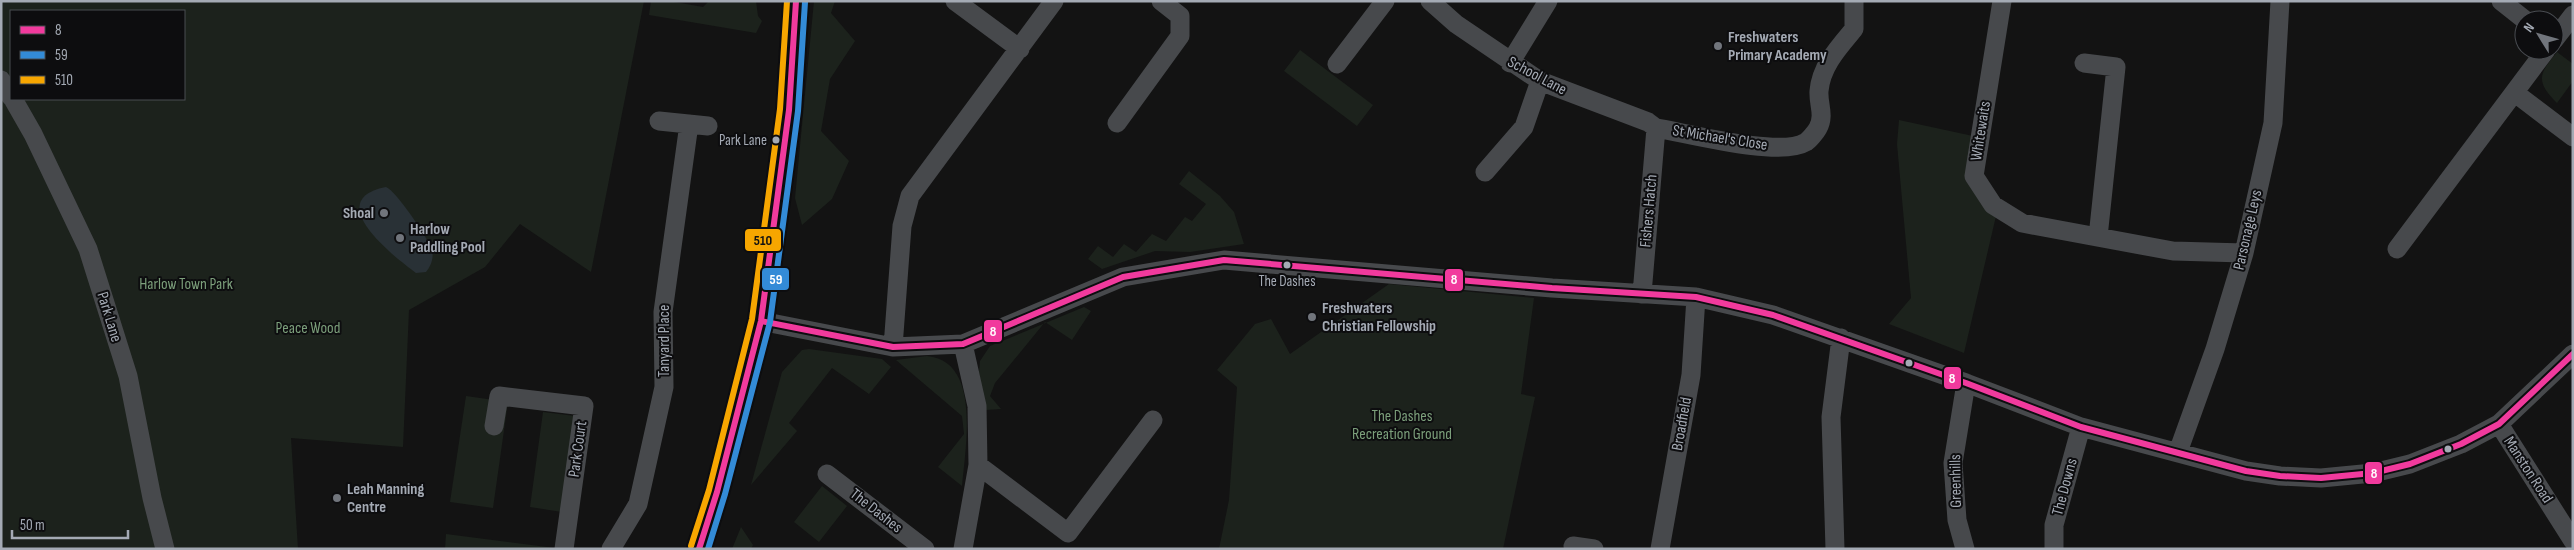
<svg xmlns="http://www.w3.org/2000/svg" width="2574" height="550" font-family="'Sofia Sans Condensed',sans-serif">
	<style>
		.green { fill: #1c221c; fill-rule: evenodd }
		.water { fill: #293136 }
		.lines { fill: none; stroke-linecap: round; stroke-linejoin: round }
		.minor { stroke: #47494c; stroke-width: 19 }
		.bus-1-casing { stroke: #0d0d0f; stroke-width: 10 }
		.bus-2-casing { stroke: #0d0d0f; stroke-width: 10 }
		.bus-3-casing { stroke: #0d0d0f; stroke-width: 10 }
		.bus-1 { stroke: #f13a9d; stroke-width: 6 }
		.bus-2 { stroke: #338bd7; stroke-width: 6 }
		.bus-3 { stroke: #f7a600; stroke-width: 6 }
		.poi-dot { fill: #71757c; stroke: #0d0d0f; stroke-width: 2 }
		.bus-dot { fill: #a4aab4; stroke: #0d0d0f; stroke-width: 2 }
		.labels { text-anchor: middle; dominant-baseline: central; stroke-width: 4; stroke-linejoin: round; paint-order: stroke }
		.bus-label { font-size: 15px; fill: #a4aab4; stroke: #0d0d0f; text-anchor: end }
		.poi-label { font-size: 16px; font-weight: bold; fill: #a4aab4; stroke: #0d0d0f; text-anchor: start }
		.street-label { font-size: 16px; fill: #a4aab4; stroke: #0d0d0f }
		.park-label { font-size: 16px; fill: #7c9f7b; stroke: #0d0d0f }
		.line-badge { stroke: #0d0d0f; stroke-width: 2 }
		.badge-label { font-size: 14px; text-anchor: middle; font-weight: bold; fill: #fff }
		.pale-badge-label { font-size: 14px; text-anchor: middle; font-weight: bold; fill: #111 }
	</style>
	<rect width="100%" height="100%" fill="#131313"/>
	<path class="green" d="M 1,1 L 644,1 L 591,272 L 520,224 L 485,267 L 409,310 L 403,447 L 291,438 L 298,549 L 1,549 ZM 11,11 L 184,11 L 184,99 L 11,99 Z
		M 651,1 L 669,1 L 703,7 L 709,1 L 756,1 L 758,16 L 762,21 L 756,33 L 649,15 Z
		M 814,1 L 835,1 L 831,13 L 855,41 L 830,79 L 821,131 L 849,161 L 832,199 L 802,225 L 795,198 Z
		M 1300,50 L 1373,105 L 1357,126 L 1284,71 Z
		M 2557,52 L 2573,64 L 2573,81 L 2557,103 C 2535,81 2539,74 2557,52 Z
		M 1899,120 L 1973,136 L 1973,187 L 1981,204 L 1996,216 L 1964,353 L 1889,324 L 1911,298 L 1897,144 Z
		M 1189,171 L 1220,196 L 1234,212 L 1244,244 L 1190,252 L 1155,251 L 1102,269 L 1088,259 L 1098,246 L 1113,257 L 1124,244 L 1136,252 L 1152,234 L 1166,241 L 1185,217 L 1192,221 L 1206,204 L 1179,184 Z
		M 1389,284 L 1534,298 L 1521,394 L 1535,397 L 1503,549 L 1219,549 L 1229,500 L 1237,387 L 1217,370 L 1255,324 L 1271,319 L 1290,354 Z
		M 1084,307 L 1091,311 L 1072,340 L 1045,322 L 995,383 L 990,396 L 1001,409 L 986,410 L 979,373 L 980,361 L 990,346 Z
		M 809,349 L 882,359 L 891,367 L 869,394 L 832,368 L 789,423 L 797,431 L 751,485 L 782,372 L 802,350 Z
		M 927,356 C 982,361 965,449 962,486 L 938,467 L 964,434 L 962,416 L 896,360 Z
		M 466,396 L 508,402 L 493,508 L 450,502 Z
		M 543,412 L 575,416 L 562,512 L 530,507 Z
		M 822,486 L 847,506 L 819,542 L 794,522 Z
		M 741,527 L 753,545 L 751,549 L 732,549 Z
		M 446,534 L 555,548 L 445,549 Z"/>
	<path class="water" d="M 386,187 C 396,191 428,238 432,250 C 434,258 431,266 426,272 L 416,273 C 393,256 321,200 386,187 Z"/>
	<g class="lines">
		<path class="minor" d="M 955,1 L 1020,49
			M 1430,1 L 1456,24 L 1540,81 L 1648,122 L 1656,128 C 1687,133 1780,158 1806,142 C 1809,140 1816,132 1818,128 C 1825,115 1818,104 1819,91 C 1821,66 1839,47 1854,29 L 1854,1
			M 2002,1 L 1974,176 L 1993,205 L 2022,223 L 2173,251 L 2244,253
			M 2501,1 L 2525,20
			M 2554,40 L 2573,15
			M 1510,63 L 1548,1
			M 2084,63 L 2116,67 L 2098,237
			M 1337,64 L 1385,1
			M 1,80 L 11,97
			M 2515,93 L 2573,137
			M 13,99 L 33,134 L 88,249 L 128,376 L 152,498 L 165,549
			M 659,121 L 708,126
			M 1117,123 L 1180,36 L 1180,16 L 1161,1
			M 1485,172 L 1524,127 L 1540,81
			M 2397,249 L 2546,50
			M 1642,294 L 1656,128
			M 761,321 L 893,347 L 963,344 L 1123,277 L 1224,260 L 1552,288 L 1696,297 L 1773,315 L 1966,383 L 2081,427 L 2246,471 L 2280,476 L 2321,478 L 2373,473 L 2410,464 L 2461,444 L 2499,424 L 2573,354
			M 963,344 L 977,406 L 978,465 L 963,549
			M 893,347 L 902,226 L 910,196 L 1054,1
			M 2499,424 L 2573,541
			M 494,426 L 499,396 L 584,406 L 564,549
			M 2178,452 L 2215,349 L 2244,253 L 2273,123 L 2280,1
			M 978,465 L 1068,533 L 1153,420
			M 827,474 L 925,549
			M 1573,546 L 1594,549
			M 611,549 L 638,504 L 664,387 L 663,312 L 689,124
			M 699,549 L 717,492 L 761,321 L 789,110 L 796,1
			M 1660,549 L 1691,375 L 1696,297
			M 1835,549 L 1831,417 L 1841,338
			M 1965,549 L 1957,520 L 1953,463 L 1966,383
			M 2054,549 L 2054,525 L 2081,427"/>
		<defs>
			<path id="bus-1" d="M 761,321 L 893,347 L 963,344 L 1123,277 L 1224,260 L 1552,288 L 1696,297 L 1773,315 L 1966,383 L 2081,427 L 2246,471 L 2280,476 L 2321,478 L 2373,473 L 2410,464 L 2461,444 L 2499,424 L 2573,354
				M 699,549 L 717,492 L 761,321 L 789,110 L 796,1"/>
			<path id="bus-2" d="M 708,549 L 725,494 L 770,322 L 798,111 L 805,2"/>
			<path id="bus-3" d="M 691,546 L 709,490 L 752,319 L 780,109 L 787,1"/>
		</defs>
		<use href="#bus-1" class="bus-1-casing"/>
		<use href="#bus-2" class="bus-2-casing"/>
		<use href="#bus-3" class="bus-3-casing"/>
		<use href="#bus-1" class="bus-1"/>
		<use href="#bus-2" class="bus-2"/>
		<use href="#bus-3" class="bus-3"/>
	</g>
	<g class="poi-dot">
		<circle cx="1718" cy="46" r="5"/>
		<circle cx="384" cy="213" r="5"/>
		<circle cx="400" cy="238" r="5"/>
		<circle cx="1312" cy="317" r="5"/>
		<circle cx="337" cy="498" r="5"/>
	</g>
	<g class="bus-dot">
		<circle cx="776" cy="140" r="4.5"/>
		<circle cx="1287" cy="265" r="4.5"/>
		<circle cx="1909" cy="363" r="4.5"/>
		<circle cx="2448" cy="449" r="4.5"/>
	</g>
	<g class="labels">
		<g class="bus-label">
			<text x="767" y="140">Park Lane</text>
			<text x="1287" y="281" text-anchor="middle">The Dashes</text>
		</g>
		<g class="poi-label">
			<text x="1728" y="37">Freshwaters<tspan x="1728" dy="18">Primary Academy</tspan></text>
			<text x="374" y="213" text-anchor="end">Shoal</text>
			<text x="410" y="229">Harlow<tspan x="410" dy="18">Paddling Pool</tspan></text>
			<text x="1322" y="308">Freshwaters<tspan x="1322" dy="18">Christian Fellowship</tspan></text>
			<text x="347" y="489">Leah Manning<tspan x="347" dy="18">Centre</tspan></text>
		</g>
		<g class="street-label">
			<text transform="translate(1537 76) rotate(28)">School Lane</text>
			<text transform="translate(1981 131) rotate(-81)">Whitewaits</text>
			<text transform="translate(1720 138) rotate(9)">St Michael's Close</text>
			<text transform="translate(1649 211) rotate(-85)">Fishers Hatch</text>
			<text transform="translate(2248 230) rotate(-77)">Parsonage Leys</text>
			<text transform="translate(109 317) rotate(73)">Park Lane</text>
			<text transform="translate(664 341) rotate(-90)">Tanyard Place</text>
			<text transform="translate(1682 424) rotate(-80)">Broadfield</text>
			<text transform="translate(578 449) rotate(-82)">Park Court</text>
			<text transform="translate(2528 470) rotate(57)">Manston Road</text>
			<text transform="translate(1956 481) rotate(-91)">Greenhills</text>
			<text transform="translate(2065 487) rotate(-75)">The Downs</text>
			<text transform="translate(876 511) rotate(38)">The Dashes</text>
		</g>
		<g class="park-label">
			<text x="186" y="284">Harlow Town Park</text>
			<text x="308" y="328">Peace Wood</text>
			<text x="1402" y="416">The Dashes<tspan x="1402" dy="18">Recreation Ground</tspan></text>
		</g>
	</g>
	<g class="line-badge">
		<rect x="744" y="228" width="38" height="24" rx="5" fill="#f7a600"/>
		<rect x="761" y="267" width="29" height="24" rx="5" fill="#338bd7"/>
		<rect x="1444" y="268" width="20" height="24" rx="5" fill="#f13a9d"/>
		<rect x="983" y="319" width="20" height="24" rx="5" fill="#f13a9d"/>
		<rect x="1943" y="366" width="19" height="24" rx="5" fill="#f13a9d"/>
		<rect x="2364" y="461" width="19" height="24" rx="5" fill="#f13a9d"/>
	</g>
	<g class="badge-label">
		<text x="776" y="284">59</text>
		<text x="1454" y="284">8</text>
		<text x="993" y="336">8</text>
		<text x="1952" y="383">8</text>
		<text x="2374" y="478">8</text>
	</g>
	<g class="pale-badge-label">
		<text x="763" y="245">510</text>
	</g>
	<rect width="2574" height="550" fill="none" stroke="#a4aab4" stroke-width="5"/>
	<rect x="10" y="10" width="175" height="90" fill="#0d0d0f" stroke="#494c51"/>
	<rect x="20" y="26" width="25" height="8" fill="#f13a9d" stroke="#494c51"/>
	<text x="55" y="35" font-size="15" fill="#a4aab4">8</text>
	<rect x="20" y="51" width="25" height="8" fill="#338bd7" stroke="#494c51"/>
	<text x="55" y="60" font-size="15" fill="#a4aab4">59</text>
	<rect x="20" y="76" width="25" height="8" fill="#f7a600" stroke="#494c51"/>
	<text x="55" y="85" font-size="15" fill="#a4aab4">510</text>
	<g transform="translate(2539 35) rotate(307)"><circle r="24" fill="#0d0d0f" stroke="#494c51"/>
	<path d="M0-4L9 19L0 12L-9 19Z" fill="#71757c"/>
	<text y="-8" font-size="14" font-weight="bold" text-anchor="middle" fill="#a4aab4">N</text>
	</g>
	<path d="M12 530v8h116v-8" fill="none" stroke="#a4aab4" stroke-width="2.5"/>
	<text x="20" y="530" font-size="15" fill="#a4aab4" stroke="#0d0d0f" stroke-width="4" paint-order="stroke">50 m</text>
</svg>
